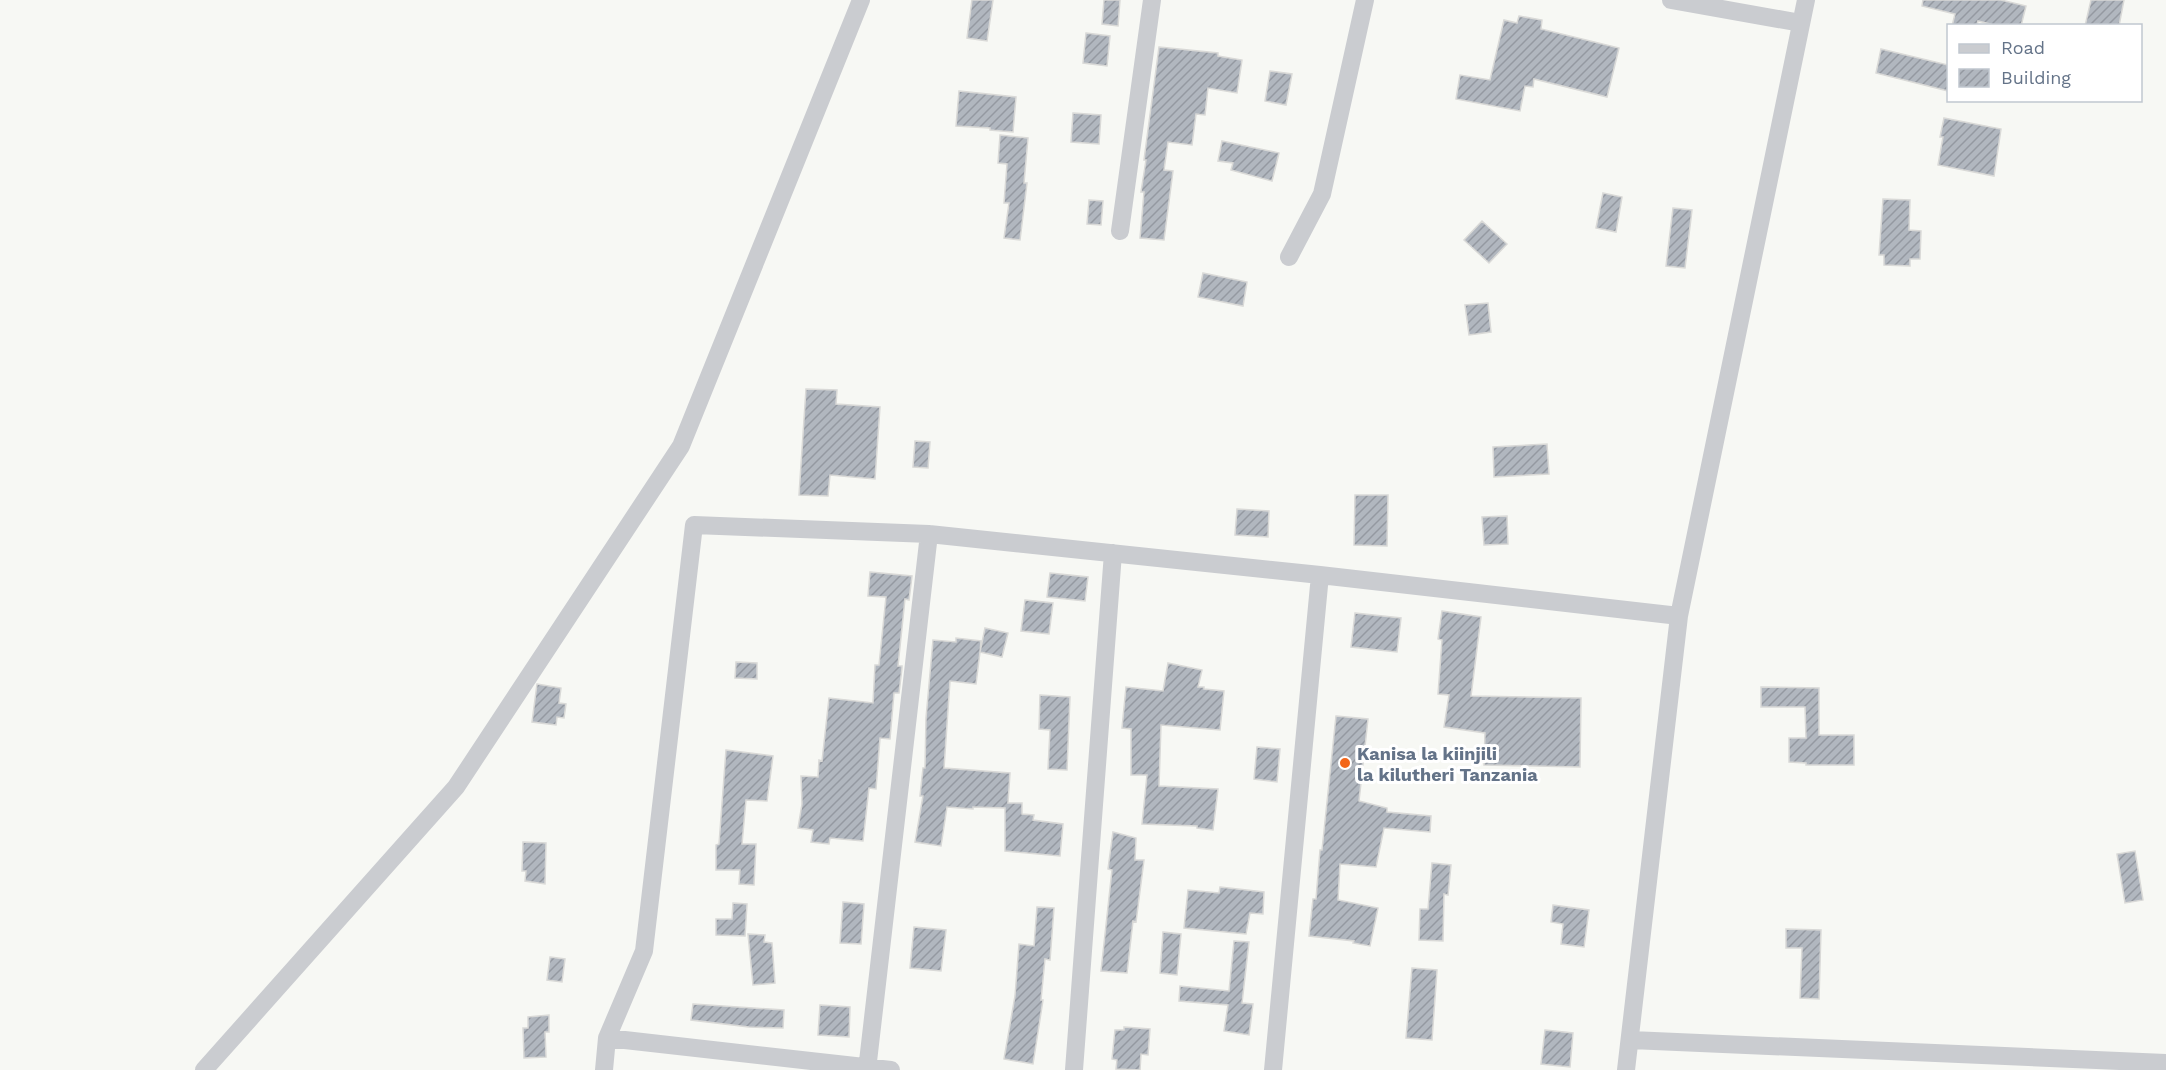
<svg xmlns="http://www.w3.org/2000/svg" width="2166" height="1070" font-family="'Work Sans',sans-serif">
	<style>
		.building { fill: url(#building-hatch); stroke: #d9d9d7; stroke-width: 1.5 }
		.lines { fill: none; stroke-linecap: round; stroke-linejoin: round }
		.minor { stroke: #caccd0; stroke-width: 18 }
		.poi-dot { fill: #f36619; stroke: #fff; stroke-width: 2 }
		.labels { text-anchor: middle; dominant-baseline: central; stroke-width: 6; stroke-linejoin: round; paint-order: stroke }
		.poi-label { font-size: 18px; font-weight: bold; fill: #647388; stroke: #fff; text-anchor: start }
	</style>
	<defs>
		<pattern id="building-hatch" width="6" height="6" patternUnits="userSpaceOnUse" patternTransform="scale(1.5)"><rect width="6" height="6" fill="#b1b7bf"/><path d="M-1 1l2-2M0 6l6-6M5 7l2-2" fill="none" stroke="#9499a1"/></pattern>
	</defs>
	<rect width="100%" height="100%" fill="#f7f8f4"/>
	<path class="building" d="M 972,0 L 993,0 L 987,41 L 967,38 Z
		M 1104,0 L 1120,0 L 1118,26 L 1102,24 Z
		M 1923,0 L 2001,0 L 2026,6 L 2021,26 L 1998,26 L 1978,21 L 1977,26 L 1952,26 L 1955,14 L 1922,6 Z
		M 2091,0 L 2124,0 L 2119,26 L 2085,26 Z
		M 1519,16 L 1542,20 L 1541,29 L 1619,48 L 1607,97 L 1534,79 L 1533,87 L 1525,86 L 1520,111 L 1456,99 L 1460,75 L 1490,80 L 1504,20 L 1517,23 Z
		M 1086,33 L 1110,36 L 1107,66 L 1083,63 Z
		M 1159,47 L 1218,53 L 1218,56 L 1242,60 L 1237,93 L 1208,88 L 1205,115 L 1196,114 L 1192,145 L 1168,142 L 1164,170 L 1173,171 L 1164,240 L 1140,238 L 1144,192 L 1141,192 L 1146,160 L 1144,160 Z
		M 1881,49 L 1948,65 L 1948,91 L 1876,73 Z
		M 1270,71 L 1292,74 L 1286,105 L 1265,101 Z
		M 959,91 L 1016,97 L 1013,132 L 990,130 L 990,128 L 956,126 Z
		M 1073,113 L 1101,115 L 1099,144 L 1071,142 Z
		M 1944,118 L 2001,129 L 1994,176 L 1938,165 L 1943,137 L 1940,137 Z
		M 1000,135 L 1028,138 L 1024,183 L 1027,183 L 1020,240 L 1004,238 L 1009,203 L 1004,203 L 1007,164 L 998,163 Z
		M 1222,141 L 1279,153 L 1272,181 L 1231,170 L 1233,163 L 1218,161 Z
		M 1603,193 L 1622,197 L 1616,232 L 1596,228 Z
		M 1883,199 L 1910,200 L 1909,230 L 1921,231 L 1920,259 L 1910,259 L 1910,266 L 1884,265 L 1884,255 L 1879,255 Z
		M 1089,200 L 1103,201 L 1101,225 L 1087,224 Z
		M 1673,208 L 1692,210 L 1685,268 L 1666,266 Z
		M 1482,221 L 1507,244 L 1489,263 L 1464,240 Z
		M 1203,273 L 1247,282 L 1243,306 L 1198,297 Z
		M 1488,303 L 1491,332 L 1469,335 L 1465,305 Z
		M 806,389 L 837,390 L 836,404 L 880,407 L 875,479 L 830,475 L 828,496 L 799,495 Z
		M 915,441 L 930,442 L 928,468 L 913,467 Z
		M 1547,444 L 1549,474 L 1494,477 L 1493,447 Z
		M 1355,495 L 1388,495 L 1387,546 L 1354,545 Z
		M 1237,509 L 1269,511 L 1268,537 L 1235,535 Z
		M 1507,516 L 1508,544 L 1484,545 L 1482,517 Z
		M 870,572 L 912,576 L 909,600 L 905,599 L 898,666 L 902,666 L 902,668 L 899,693 L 894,693 L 890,739 L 880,738 L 876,789 L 869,788 L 863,841 L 830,838 L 829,844 L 811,842 L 813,830 L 798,828 L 802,804 L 801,776 L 818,777 L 819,760 L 822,761 L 829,698 L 873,703 L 875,665 L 879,665 L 886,597 L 868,596 Z
		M 1050,573 L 1088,577 L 1085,601 L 1047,597 Z
		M 1025,600 L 1053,603 L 1049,634 L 1021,631 Z
		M 1442,611 L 1481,617 L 1471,696 L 1581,698 L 1580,767 L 1484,765 L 1485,733 L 1444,727 L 1449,695 L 1438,694 L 1442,640 L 1438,639 Z
		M 1355,613 L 1401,618 L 1397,652 L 1351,647 Z
		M 985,628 L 1008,633 L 1002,657 L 980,652 L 976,684 L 950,681 L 944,768 L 1010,773 L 1008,803 L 1022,803 L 1022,814 L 1034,815 L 1033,820 L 1063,824 L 1060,856 L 1005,851 L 1005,808 L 973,807 L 973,809 L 947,807 L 941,846 L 915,842 L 923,796 L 920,796 L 923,768 L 925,768 L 926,718 L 933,640 L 956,642 L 956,638 L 981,641 L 980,652 Z
		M 736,662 L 757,663 L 757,679 L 735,678 Z
		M 1168,663 L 1202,670 L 1198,687 L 1204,687 L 1204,689 L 1224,691 L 1220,730 L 1161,725 L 1159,786 L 1218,789 L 1213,830 L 1197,828 L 1197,826 L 1142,824 L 1147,775 L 1131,775 L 1131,729 L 1122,728 L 1126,687 L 1163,691 Z
		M 537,684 L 561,688 L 559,703 L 566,704 L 564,718 L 557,717 L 556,725 L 532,722 Z
		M 1761,687 L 1819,688 L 1819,735 L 1854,735 L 1854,765 L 1806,765 L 1806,763 L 1789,762 L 1789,738 L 1806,738 L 1805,707 L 1761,707 Z
		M 1040,695 L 1070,697 L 1067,770 L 1048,769 L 1050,730 L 1039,729 Z
		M 1336,716 L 1368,719 L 1359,801 L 1387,808 L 1387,812 L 1431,816 L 1430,832 L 1384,828 L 1376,867 L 1340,864 L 1338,900 L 1378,908 L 1370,946 L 1353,943 L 1354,941 L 1309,936 L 1313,899 L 1316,899 L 1320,850 L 1322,850 Z
		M 1257,747 L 1280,749 L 1277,782 L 1254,779 Z
		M 726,750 L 773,756 L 767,801 L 746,800 L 742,844 L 756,844 L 754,885 L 739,884 L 740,870 L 716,870 L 716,845 L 719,844 Z
		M 1113,832 L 1136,838 L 1135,860 L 1144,860 L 1136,922 L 1133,921 L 1127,973 L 1101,971 L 1112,870 L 1108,869 Z
		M 523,842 L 546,843 L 545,884 L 525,881 L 526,871 L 522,871 Z
		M 2135,851 L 2143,900 L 2125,903 L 2117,854 Z
		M 1432,863 L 1451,865 L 1448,895 L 1444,894 L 1443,941 L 1419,940 L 1420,909 L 1428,909 Z
		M 1220,887 L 1264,892 L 1263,914 L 1250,913 L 1246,934 L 1184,928 L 1188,890 L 1219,893 Z
		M 843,902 L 864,904 L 861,944 L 840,943 Z
		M 733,903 L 747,904 L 745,936 L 716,935 L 716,919 L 732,919 Z
		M 1553,905 L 1589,910 L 1584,947 L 1561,944 L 1563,924 L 1551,922 Z
		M 1037,907 L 1054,908 L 1050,960 L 1045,959 L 1041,1000 L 1043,1000 L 1033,1064 L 1004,1059 L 1015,996 L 1019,944 L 1034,946 Z
		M 914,927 L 946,930 L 941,971 L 910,968 Z
		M 1786,929 L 1821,930 L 1819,999 L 1800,998 L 1802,948 L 1786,948 Z
		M 1163,932 L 1181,934 L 1177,975 L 1160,973 Z
		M 748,934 L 765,935 L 764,942 L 772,943 L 775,983 L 753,985 Z
		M 1234,941 L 1249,942 L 1242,1003 L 1253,1004 L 1249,1035 L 1224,1031 L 1228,1005 L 1179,1001 L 1180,986 L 1229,991 Z
		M 550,957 L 565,959 L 562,982 L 547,980 Z
		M 1412,968 L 1437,970 L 1432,1040 L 1406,1038 Z
		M 693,1004 L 784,1010 L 783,1028 L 749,1027 L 691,1020 Z
		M 820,1005 L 850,1007 L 849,1037 L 818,1035 Z
		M 549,1015 L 549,1032 L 545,1032 L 546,1057 L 524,1058 L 523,1028 L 528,1028 L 528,1017 Z
		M 1124,1027 L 1150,1029 L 1148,1055 L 1141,1054 L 1140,1070 L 1116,1069 L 1117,1060 L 1112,1059 L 1115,1030 L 1124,1030 Z
		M 1545,1030 L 1573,1033 L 1570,1067 L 1541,1064 Z"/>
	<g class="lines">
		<path class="minor" d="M 1671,0 L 1801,23
			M 1120,231 L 1152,0
			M 1289,257 L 1322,194 L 1365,0
			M 607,1038 L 891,1070
			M 1631,1040 L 2166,1063
			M 204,1070 L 456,787 L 681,446 L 861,0
			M 604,1070 L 607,1038 L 644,951 L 694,525 L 929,534 L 1320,575 L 1679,616
			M 867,1070 L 929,534
			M 1074,1070 L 1113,553
			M 1273,1070 L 1320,575
			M 1626,1070 L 1679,616 L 1806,0"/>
	</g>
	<circle class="poi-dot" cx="1345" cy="763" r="6"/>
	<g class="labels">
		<g class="poi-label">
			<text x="1357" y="753">Kanisa la kiinjili<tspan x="1357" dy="21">la kilutheri Tanzania</tspan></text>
		</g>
	</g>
	<rect x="1947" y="24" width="195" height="78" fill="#ffffff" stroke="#c1c7cf" stroke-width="1.5"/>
	<rect x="1959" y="44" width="30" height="9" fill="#caccd0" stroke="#c1c7cf" stroke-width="1.5"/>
	<text x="2001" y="54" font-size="18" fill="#647388">Road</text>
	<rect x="1959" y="69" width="30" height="18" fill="url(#building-hatch)" stroke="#c1c7cf" stroke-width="1.5"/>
	<text x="2001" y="84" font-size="18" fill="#647388">Building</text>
</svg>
